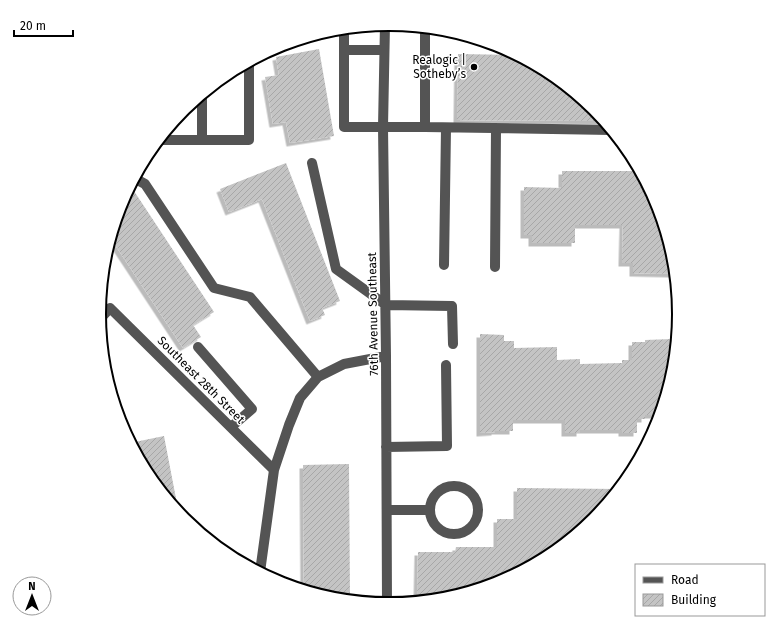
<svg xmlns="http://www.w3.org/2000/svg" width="777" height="628" font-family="'Fira Sans',sans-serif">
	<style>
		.building { fill: url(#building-hatch); filter: url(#shadow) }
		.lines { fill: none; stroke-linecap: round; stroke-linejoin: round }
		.minor { stroke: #545454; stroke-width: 10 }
		.poi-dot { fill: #000; stroke: #fff; stroke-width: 1.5 }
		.labels { text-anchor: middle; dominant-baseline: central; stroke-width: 3; stroke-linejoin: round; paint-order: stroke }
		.poi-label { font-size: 12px; fill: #000; stroke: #fff; text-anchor: end }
		.street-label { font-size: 12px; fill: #000; stroke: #fff }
		.rim { fill: none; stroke: #000; stroke-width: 2 }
	</style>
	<defs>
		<pattern id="building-hatch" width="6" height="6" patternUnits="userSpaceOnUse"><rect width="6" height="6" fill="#c4c4c4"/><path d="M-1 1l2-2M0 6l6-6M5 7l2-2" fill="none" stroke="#a7a7a7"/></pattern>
		<filter id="shadow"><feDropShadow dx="-3.5" dy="3.5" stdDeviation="0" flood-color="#0004"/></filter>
	</defs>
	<rect width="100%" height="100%" fill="#fff"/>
	<path class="building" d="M 319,49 L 334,136 L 290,143 L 286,122 L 273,124 L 265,77 L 279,75 L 276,57 Z
		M 458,54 L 515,55 L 550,73 L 594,109 L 604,121 L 457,120 Z
		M 286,163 L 340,301 L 322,308 L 325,315 L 310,321 L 262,199 L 229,212 L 220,189 Z
		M 562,171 L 639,171 L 657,203 L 673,258 L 675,274 L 633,273 L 633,263 L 622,263 L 623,225 L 575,225 L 575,243 L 532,243 L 532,235 L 524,235 L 524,187 L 562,188 Z
		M 130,185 L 214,312 L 193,325 L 201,337 L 183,348 L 110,237 L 121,203 Z
		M 480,334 L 504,335 L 504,341 L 514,341 L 514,348 L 557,347 L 557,360 L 580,359 L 580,364 L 622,363 L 622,360 L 632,360 L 632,342 L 645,342 L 645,340 L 672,339 L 673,372 L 659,415 L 645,415 L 645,419 L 637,419 L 637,433 L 622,433 L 622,430 L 580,430 L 580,433 L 565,433 L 565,420 L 513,420 L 513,431 L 495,431 L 495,432 L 480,433 Z
		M 164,436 L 179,514 L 147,475 L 130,443 Z
		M 349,464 L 350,600 L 332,598 L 304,590 L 303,465 Z
		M 517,488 L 618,489 L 593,519 L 549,555 L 499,582 L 445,598 L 417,601 L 418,552 L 455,552 L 456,547 L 497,547 L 497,519 L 517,519 Z"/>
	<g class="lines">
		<path class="minor" d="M 385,24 L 383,127 L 386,356 L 387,604
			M 344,28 L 344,127 L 425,127 L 425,28
			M 344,50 L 384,50
			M 425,127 L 611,130
			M 158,140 L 249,140 L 249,61
			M 202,140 L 202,94
			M 312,163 L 336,269 L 386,305 L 452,306 L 453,344
			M 134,178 L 145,184 L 214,288 L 250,297 L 318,377
			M 444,265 L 446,128
			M 495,267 L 496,128
			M 99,320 L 110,308 L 274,470
			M 198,347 L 252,409 L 231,427
			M 386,447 L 447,446 L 446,365
			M430 510a24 24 0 1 1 48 0a24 24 0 1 1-48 0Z
			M 387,510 L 430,510
			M 260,572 L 274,470 L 289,425 L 300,398 L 318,377 L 344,364 L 386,356"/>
	</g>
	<circle class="poi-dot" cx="474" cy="67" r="4"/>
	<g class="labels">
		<g class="poi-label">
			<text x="466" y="60">Realogic |<tspan x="466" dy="14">Sotheby’s</tspan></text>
		</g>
		<g class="street-label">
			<text transform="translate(373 314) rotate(-91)">76th Avenue Southeast</text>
			<text transform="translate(201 380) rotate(45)">Southeast 28th Street</text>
		</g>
	</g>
	<path d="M0 0H777V628H0ZM106 314a283 283 0 1 1 566 0a283 283 0 1 1-566 0Z" fill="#fff" fill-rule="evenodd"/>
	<path class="rim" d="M106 314a283 283 0 1 1 566 0a283 283 0 1 1-566 0Z"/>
	<rect x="635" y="564" width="130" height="52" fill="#ffffff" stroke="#999999"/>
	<rect x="643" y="577" width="20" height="6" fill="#545454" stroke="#999999"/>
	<text x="671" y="584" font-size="12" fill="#000000">Road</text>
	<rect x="643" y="594" width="20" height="12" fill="url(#building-hatch)" stroke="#999999"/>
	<text x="671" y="604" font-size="12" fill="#000000">Building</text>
	<g transform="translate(32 596)"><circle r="19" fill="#ffffff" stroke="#999999"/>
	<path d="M0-3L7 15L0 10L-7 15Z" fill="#000000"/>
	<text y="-6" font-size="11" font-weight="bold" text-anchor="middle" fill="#000000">N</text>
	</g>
	<path d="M14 30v6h59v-6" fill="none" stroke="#000000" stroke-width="2"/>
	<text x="20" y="30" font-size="12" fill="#000000" stroke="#ffffff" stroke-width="3" paint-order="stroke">20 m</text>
</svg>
